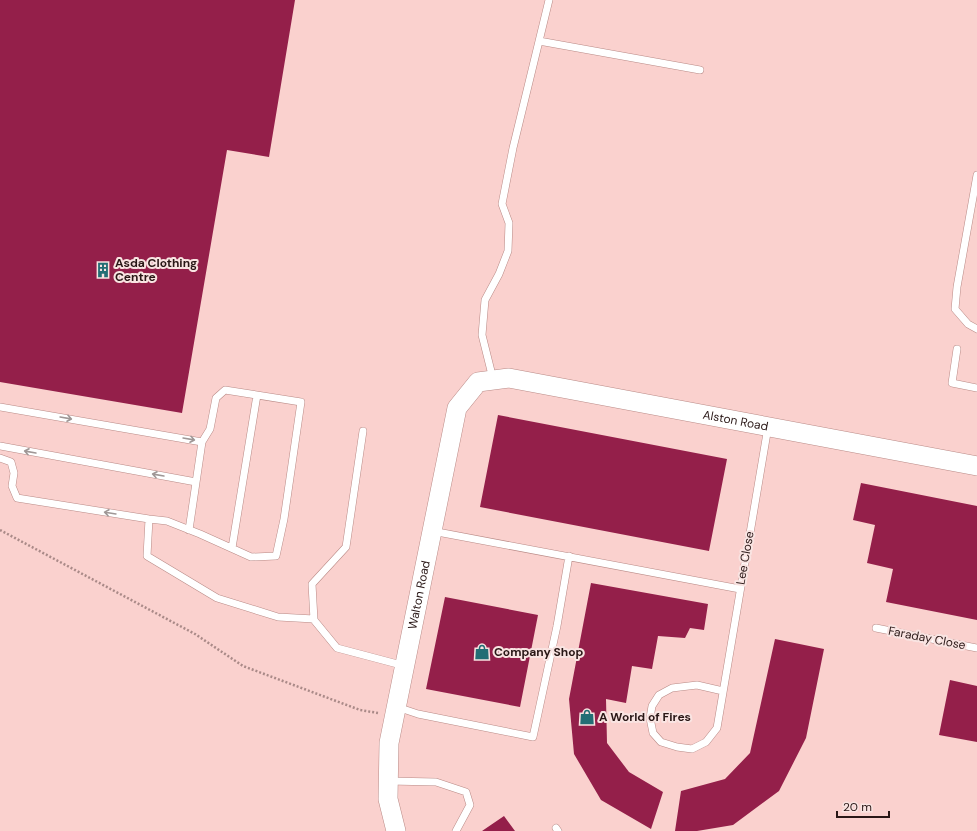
<svg xmlns="http://www.w3.org/2000/svg" width="977" height="831" font-family="'DM Sans',sans-serif">
	<style>
		.building { fill: #941f4a }
		.lines { fill: none; stroke-linecap: round; stroke-linejoin: round }
		.service-casing { stroke: #b98a86; stroke-width: 8 }
		.tertiary-casing { stroke: #b98a86; stroke-width: 20 }
		.path { stroke: #aa8a88; stroke-width: 2.5; stroke-dasharray: 2 2; stroke-linecap: butt }
		.service { stroke: #fff; stroke-width: 7 }
		.tertiary { stroke: #fff; stroke-width: 19 }
		.oneway { stroke: #9f9796 }
		.labels { text-anchor: middle; dominant-baseline: central; stroke-width: 4; stroke-linejoin: round; paint-order: stroke }
		.poi-label { font-size: 12px; font-weight: bold; fill: #291716; stroke: #f9e4e2; text-anchor: start }
		.street-label { font-size: 12px; fill: #291716; stroke: #f9e4e2 }
	</style>
	<rect width="100%" height="100%" fill="#fad1ce"/>
	<path class="building" d="M 0,0 L 295,0 L 269,157 L 227,150 L 182,413 L 0,382 Z
		M 498,415 L 727,459 L 709,551 L 480,507 Z
		M 861,483 L 977,506 L 977,620 L 886,602 L 893,569 L 867,563 L 875,525 L 853,520 Z
		M 591,583 L 708,604 L 704,630 L 690,628 L 685,638 L 658,636 L 652,669 L 632,666 L 626,703 L 606,699 L 607,743 L 629,772 L 663,792 L 651,829 L 601,800 L 574,754 L 569,699 Z
		M 445,597 L 538,615 L 520,707 L 426,689 Z
		M 775,639 L 824,649 L 806,738 L 779,791 L 733,825 L 697,831 L 675,831 L 681,791 L 725,779 L 750,753 Z
		M 950,680 L 977,686 L 977,742 L 939,735 Z
		M 504,816 L 515,831 L 482,831 Z"/>
	<g class="lines">
		<defs>
			<path id="service" d="M 539,41 L 700,70
				M 977,175 L 957,287 L 955,309 L 968,324 L 977,329
				M 957,349 L 952,383 L 977,388
				M 493,379 L 482,335 L 485,300 L 499,274 L 508,251 L 509,223 L 502,204 L 513,148 L 549,0
				M 0,407 L 202,442
				M 363,431 L 346,547 L 312,584 L 314,620 L 337,648 L 405,666
				M 0,446 L 196,482
				M 0,458 L 11,462 L 14,473 L 12,486 L 17,498 L 149,519 L 167,521 L 200,534 L 251,557 L 276,556 L 284,519 L 301,402 L 225,390 L 216,398 L 210,429 L 202,442 L 189,530
				M 149,519 L 147,556 L 217,598 L 278,617 L 314,619
				M 432,531 L 740,589
				M 232,548 L 257,395
				M 876,628 L 977,648
				M 723,691 L 697,685 L 672,688 L 659,695 L 652,706 L 650,718 L 653,733 L 661,742 L 677,747 L 692,749 L 706,742 L 717,728 L 768,427
				M 397,707 L 418,714 L 533,737 L 557,626 L 569,556
				M 389,781 L 436,782 L 466,792 L 470,805 L 456,831
				M 556,828 L 558,831"/>
			<g id="tertiary">
				<path id="s1" d="M 396,831 L 388,799 L 389,743 L 457,408 L 478,382 L 509,378 L 977,466"/>
			</g>
		</defs>
		<use href="#service" class="service-casing"/>
		<use href="#tertiary" class="tertiary-casing"/>
		<path class="path" d="M 0,530 L 195,634 L 243,666 L 360,710 L 378,713"/>
		<use href="#service" class="service"/>
		<use href="#tertiary" class="tertiary"/>
	</g>
	<defs><path id="oneway-shaft" d="M-6 0H5M1.5-3L5.5 0L1.5 3" fill="none" stroke-width="1.6" stroke-linecap="round" stroke-linejoin="round"/></defs>
	<g class="oneway">
		<use href="#oneway-shaft" transform="translate(66 418) rotate(10)"/>
		<use href="#oneway-shaft" transform="translate(189 439) rotate(10)"/>
		<use href="#oneway-shaft" transform="translate(30 452) rotate(-170)"/>
		<use href="#oneway-shaft" transform="translate(158 475) rotate(-170)"/>
		<use href="#oneway-shaft" transform="translate(110 513) rotate(-171)"/>
	</g>
	<defs>
		<symbol id="building-bare" viewBox="-9 -9 18 18"><path d="M-4-6H4V6H1V3H-1V6H-4ZM-2.5-4.3h1.7v1.8h-1.7ZM.8-4.3h1.7v1.8H.8ZM-2.5-1h1.7V.8h-1.7ZM.8-1h1.7V.8H.8Z" fill="#236e75" stroke="#f9e4e2" stroke-width="2.5" paint-order="stroke"/></symbol>
		<symbol id="shop-bare" viewBox="-9 -9 18 18"><path d="M-5-2.5h2.3a2.7 3.5 0 0 1 5.4 0H5L5.5 6h-11ZM-1.5-2.5h3a1.5 2.3 0 0 0-3 0Z" fill="#236e75" stroke="#f9e4e2" stroke-width="2.5" paint-order="stroke"/></symbol>
	</defs>
	<g fill-rule="evenodd">
		<use href="#building-bare" x="92" y="259" width="22" height="22"/>
		<use href="#shop-bare" x="471" y="641" width="22" height="22"/>
		<use href="#shop-bare" x="576" y="706" width="22" height="22"/>
	</g>
	<g class="labels">
		<g class="poi-label">
			<text x="115" y="263">Asda Clothing<tspan x="115" dy="14">Centre</tspan></text>
			<text x="494" y="652">Company Shop</text>
			<text x="599" y="717">A World of Fires</text>
		</g>
		<g class="street-label">
			<text stroke="none"><textPath href="#s1" startOffset="726">Alston Road</textPath></text>
			<text transform="translate(745 558) rotate(-80)">Lee Close</text>
			<text stroke="none"><textPath href="#s1" startOffset="240">Walton Road</textPath></text>
			<text transform="translate(927 638) rotate(11)">Faraday Close</text>
		</g>
	</g>
	<path d="M837 811v6h52v-6" fill="none" stroke="#291716" stroke-width="2"/>
	<text x="843" y="811" font-size="12" fill="#291716" stroke="#f9e4e2" stroke-width="3" paint-order="stroke">20 m</text>
</svg>
